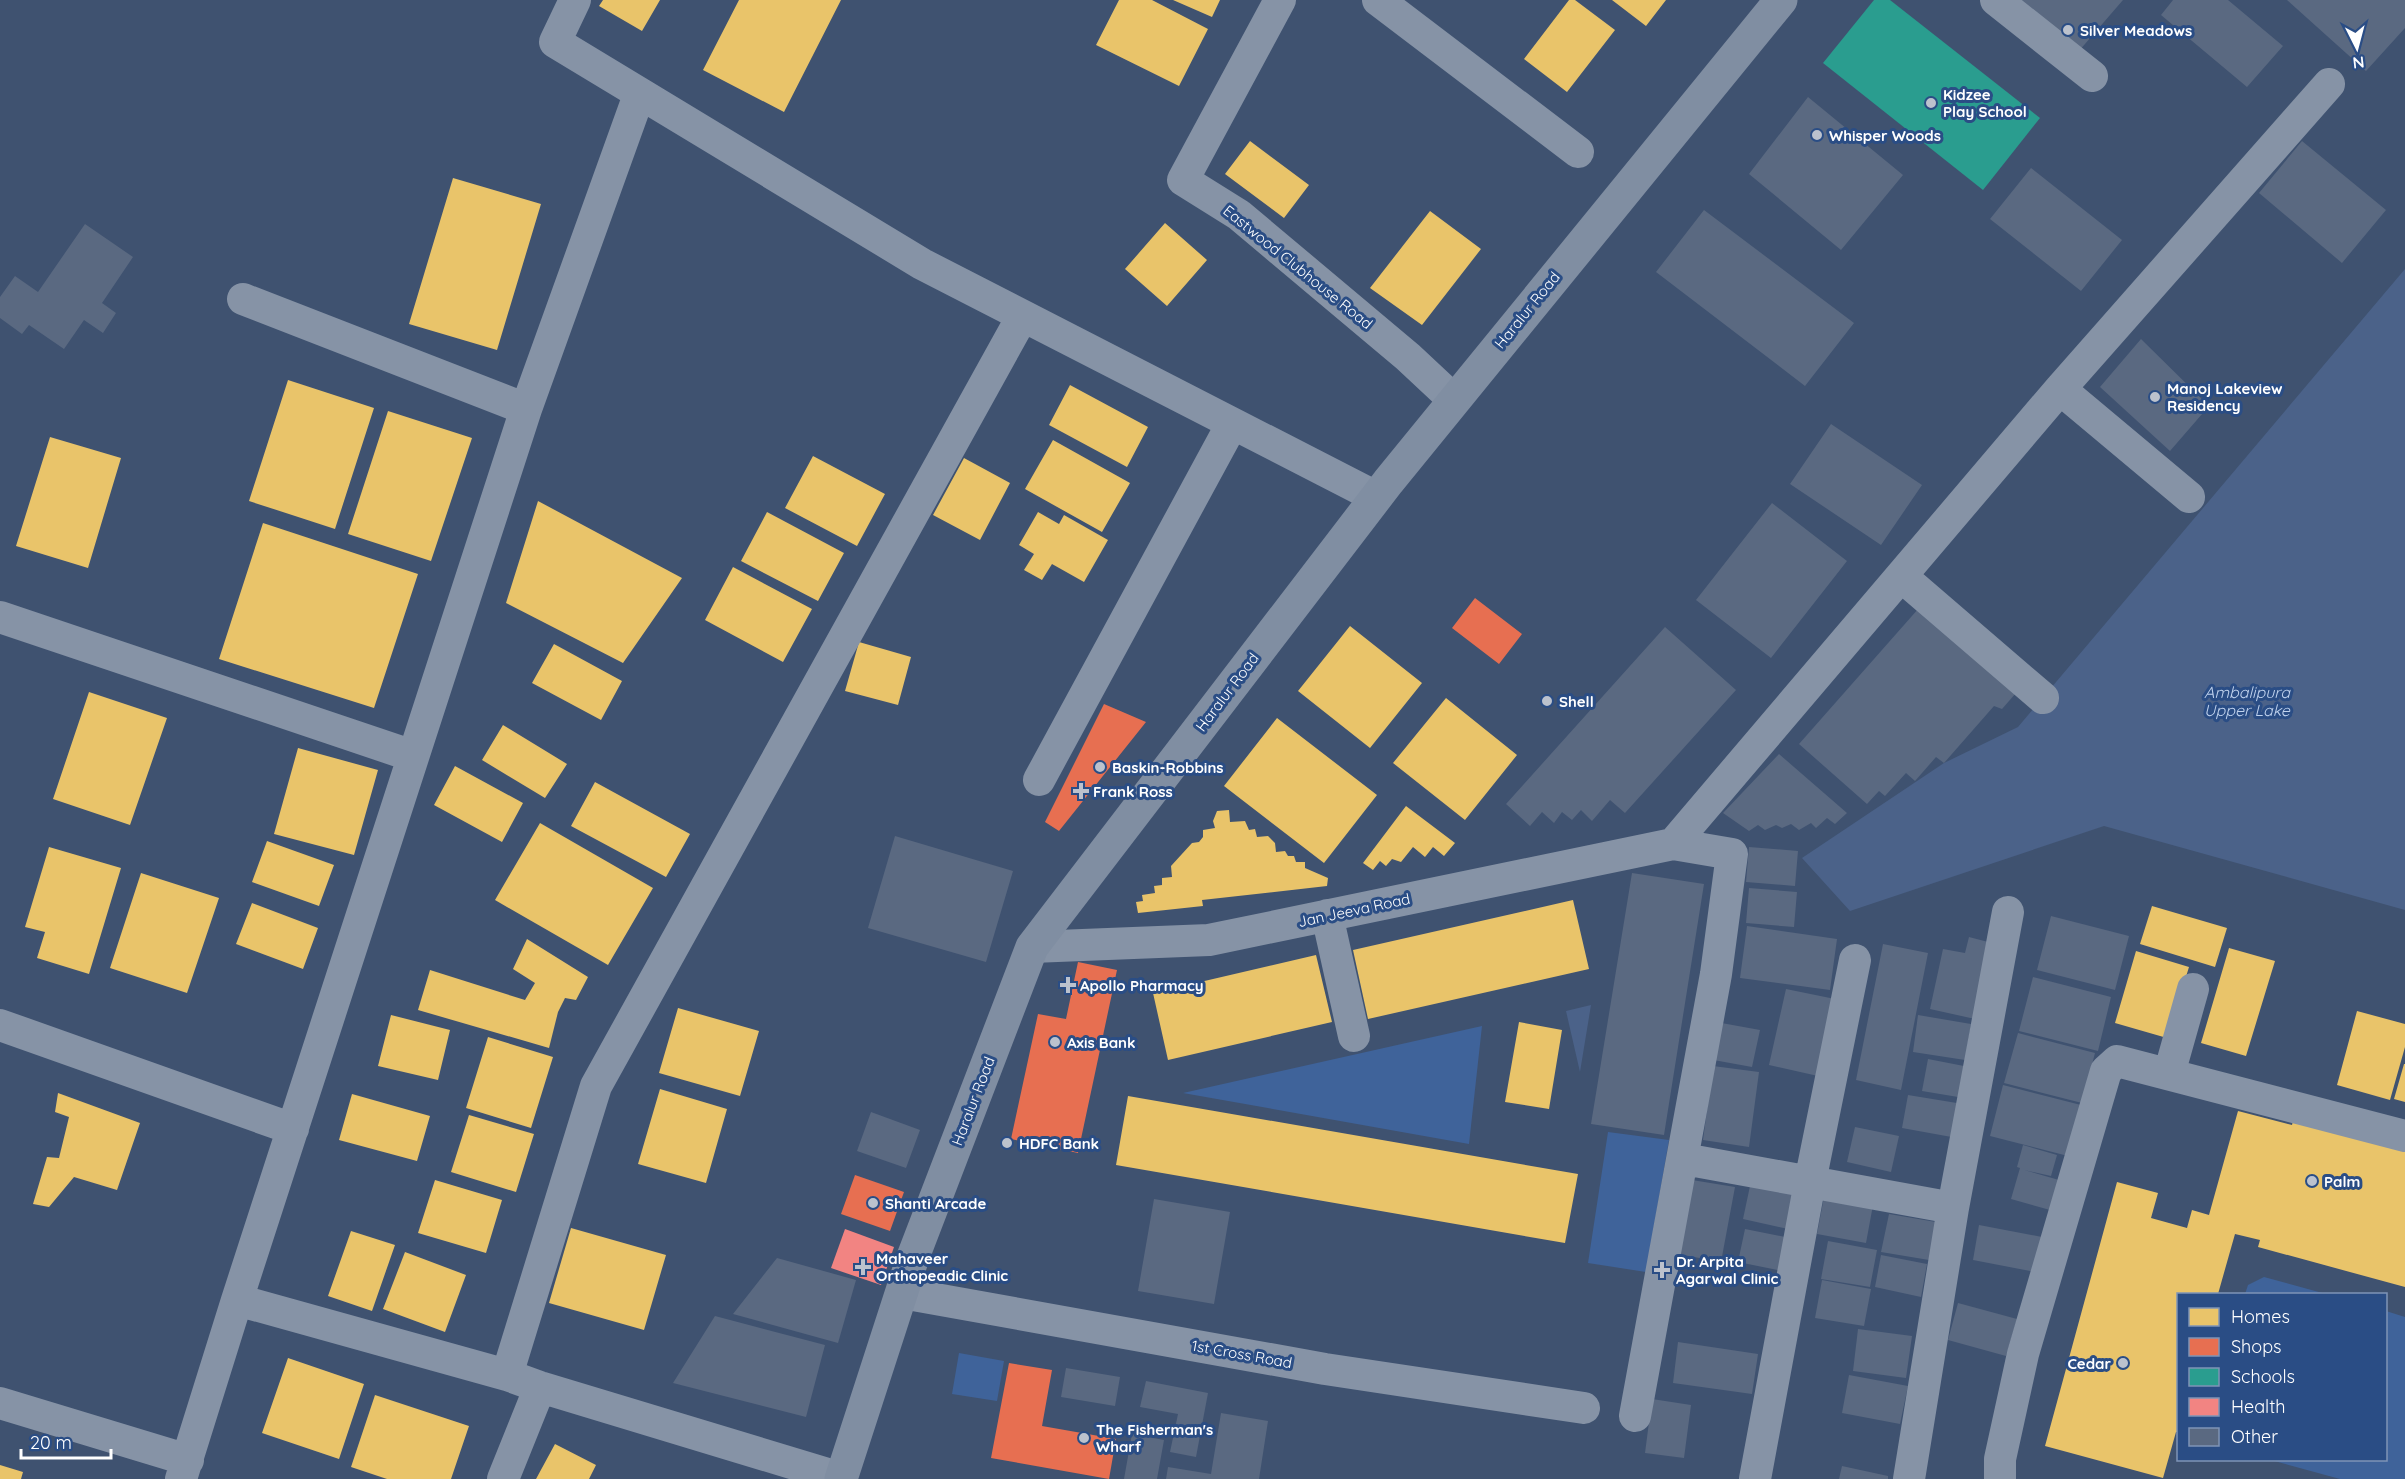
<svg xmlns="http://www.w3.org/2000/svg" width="2405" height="1479" font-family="Quicksand,sans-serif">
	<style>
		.green { fill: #3f639a }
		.water { fill: #4b6289 }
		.homes { fill: #e9c46a }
		.shops { fill: #e76f51 }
		.schools { fill: #2a9d8f }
		.health { fill: #f28482 }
		.building { fill: #5a6981 }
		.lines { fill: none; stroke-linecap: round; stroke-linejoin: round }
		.street { stroke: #8693a6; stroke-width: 32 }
		.secondary { stroke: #808ea2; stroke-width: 33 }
		.poi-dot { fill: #bcc2cd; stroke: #2a4d85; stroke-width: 2 }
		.labels { text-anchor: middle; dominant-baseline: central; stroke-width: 6; stroke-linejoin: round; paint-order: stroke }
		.poi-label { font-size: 15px; font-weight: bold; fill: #fff; stroke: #2a4d85; text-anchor: start }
		.street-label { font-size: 15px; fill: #fff; stroke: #2a4d85 }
		.water-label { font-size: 16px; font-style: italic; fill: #c1d3ee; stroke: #2a4d85 }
	</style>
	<rect width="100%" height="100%" fill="#3f5270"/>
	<path class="green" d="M 1482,1026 L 1469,1144 L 1183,1093 Z
		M 1608,1132 L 1669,1140 L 1646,1272 L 1588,1263 Z
		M 2264,1277 L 2326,1294 L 2245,1294 L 2248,1285 Z
		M 2386,1311 L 2405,1317 L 2405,1479 L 2340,1479 L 2271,1460 L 2386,1460 Z
		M 959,1353 L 1004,1361 L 997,1401 L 952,1394 Z"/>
	<path class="water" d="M 2405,269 L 2405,910 L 2104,826 L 1850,911 L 1802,858 L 1944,763 L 2018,727 Z
		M 1591,1005 L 1580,1072 L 1566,1011 Z"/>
	<path class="homes" d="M 603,0 L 660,0 L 642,31 L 599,6 Z
		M 739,0 L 841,0 L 784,112 L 703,70 Z
		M 1119,0 L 1152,0 L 1208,29 L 1179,86 L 1096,45 Z
		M 1173,0 L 1220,0 L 1212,17 Z
		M 1569,0 L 1575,0 L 1615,30 L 1567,92 L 1524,59 Z
		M 1612,0 L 1666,0 L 1646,26 Z
		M 1250,141 L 1309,185 L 1284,218 L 1225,174 Z
		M 453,178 L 541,204 L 497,350 L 409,324 Z
		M 1430,211 L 1481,249 L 1422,325 L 1370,288 Z
		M 1165,223 L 1207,260 L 1167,306 L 1125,269 Z
		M 288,380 L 374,408 L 335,529 L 249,501 Z
		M 1070,385 L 1148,427 L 1127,467 L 1049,425 Z
		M 388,411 L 472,438 L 431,561 L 348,534 Z
		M 50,437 L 121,458 L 88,568 L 16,546 Z
		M 1053,440 L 1130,483 L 1102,532 L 1025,489 Z
		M 813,456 L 885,494 L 857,546 L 785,508 Z
		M 964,458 L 1010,483 L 980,540 L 933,515 Z
		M 538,501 L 682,578 L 623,663 L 506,603 Z
		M 767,512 L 844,553 L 818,601 L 741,561 Z
		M 1038,512 L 1059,524 L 1064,515 L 1108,540 L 1084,582 L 1052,564 L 1042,580 L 1024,570 L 1034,554 L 1019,545 Z
		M 263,523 L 418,574 L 374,708 L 219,659 Z
		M 733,567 L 812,609 L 783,662 L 705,620 Z
		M 1350,626 L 1422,683 L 1370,748 L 1298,691 Z
		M 859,642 L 911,657 L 898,705 L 845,691 Z
		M 554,644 L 622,681 L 601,720 L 532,683 Z
		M 89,692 L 167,718 L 130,825 L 53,799 Z
		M 1446,698 L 1517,755 L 1465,820 L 1393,763 Z
		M 1277,718 L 1377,795 L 1324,863 L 1224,786 Z
		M 503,725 L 567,764 L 545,798 L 482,760 Z
		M 298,748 L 378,770 L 354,855 L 274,834 Z
		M 455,766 L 523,803 L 502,842 L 434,805 Z
		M 595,782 L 690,834 L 666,877 L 571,826 Z
		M 1406,806 L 1455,843 L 1444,856 L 1433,847 L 1425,857 L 1413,847 L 1401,862 L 1392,859 L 1386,866 L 1380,861 L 1373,870 L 1363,863 Z
		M 1229,810 L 1230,822 L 1245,821 L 1249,830 L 1255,829 L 1257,837 L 1268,836 L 1275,843 L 1276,852 L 1285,851 L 1288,856 L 1294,856 L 1296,862 L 1305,862 L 1305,868 L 1328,878 L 1327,886 L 1202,900 L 1203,906 L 1138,913 L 1136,902 L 1143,901 L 1142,895 L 1155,893 L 1154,886 L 1162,885 L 1162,878 L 1172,877 L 1171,866 L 1192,843 L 1199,842 L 1203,837 L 1203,830 L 1215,828 L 1213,821 L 1217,811 Z
		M 540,823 L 653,888 L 608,965 L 495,900 Z
		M 267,841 L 334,865 L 319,906 L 252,882 Z
		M 49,847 L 121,868 L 89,974 L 37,958 L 45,932 L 25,927 Z
		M 141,873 L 219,898 L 187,993 L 110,968 Z
		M 1573,900 L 1589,969 L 1368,1019 L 1353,950 Z
		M 252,903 L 318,928 L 303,969 L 236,944 Z
		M 2152,906 L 2227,928 L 2215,967 L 2140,944 Z
		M 527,939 L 588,977 L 576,1000 L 565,998 L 558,1012 L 549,1048 L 418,1010 L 430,970 L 525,1000 L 535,983 L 513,969 Z
		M 2229,948 L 2275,961 L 2246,1056 L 2201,1043 Z
		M 2136,951 L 2189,967 L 2167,1038 L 2115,1023 Z
		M 1316,955 L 1332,1022 L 1168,1060 L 1153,993 Z
		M 678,1008 L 759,1031 L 740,1096 L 659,1073 Z
		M 2357,1011 L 2405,1024 L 2405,1047 L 2390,1100 L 2337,1085 Z
		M 391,1015 L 450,1030 L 438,1080 L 378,1066 Z
		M 1519,1022 L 1562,1030 L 1549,1109 L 1505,1102 Z
		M 488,1037 L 553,1057 L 531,1128 L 466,1108 Z
		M 2404,1064 L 2405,1064 L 2405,1102 L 2394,1099 Z
		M 660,1089 L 727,1109 L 706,1183 L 638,1164 Z
		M 58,1093 L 140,1123 L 117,1190 L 74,1177 L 49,1207 L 33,1204 L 47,1157 L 59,1158 L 69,1117 L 55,1112 Z
		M 352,1094 L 430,1116 L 417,1161 L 339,1140 Z
		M 1128,1096 L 1578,1174 L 1565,1243 L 1116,1165 Z
		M 2238,1111 L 2292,1125 L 2294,1117 L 2405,1147 L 2405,1287 L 2258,1247 L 2260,1240 L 2235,1234 L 2218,1294 L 2178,1294 L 2178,1432 L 2176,1432 L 2163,1478 L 2045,1446 L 2117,1182 L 2158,1193 L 2151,1218 L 2187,1228 L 2192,1210 L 2209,1215 Z
		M 469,1115 L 534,1134 L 516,1192 L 451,1172 Z
		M 435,1180 L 502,1200 L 486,1253 L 418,1233 Z
		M 571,1228 L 666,1255 L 644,1330 L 549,1303 Z
		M 351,1231 L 395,1245 L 372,1311 L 328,1296 Z
		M 405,1252 L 466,1275 L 445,1332 L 383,1309 Z
		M 288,1358 L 364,1384 L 339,1459 L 262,1433 Z
		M 375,1395 L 469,1426 L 451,1479 L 387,1479 L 351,1467 Z
		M 555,1444 L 596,1465 L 589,1479 L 536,1479 Z
		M 0,1465 L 23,1472 L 21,1479 L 0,1479 Z"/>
	<path class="shops" d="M 1475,598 L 1522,634 L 1499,664 L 1452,628 Z
		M 1104,704 L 1146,722 L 1059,831 L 1045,822 Z
		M 1078,962 L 1117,970 L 1078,1153 L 1011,1139 L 1038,1014 L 1066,1019 Z
		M 855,1175 L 904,1192 L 890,1231 L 841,1214 Z
		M 1009,1363 L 1052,1370 L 1042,1426 L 1116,1439 L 1109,1479 L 991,1458 Z"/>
	<path class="schools" d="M 1874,0 L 1890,0 L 2040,118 L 1983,190 L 1823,63 Z"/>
	<path class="health" d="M 845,1229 L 894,1247 L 881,1285 L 831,1268 Z"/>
	<path class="building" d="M 2003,0 L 2123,0 L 2072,59 Z
		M 2173,0 L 2228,0 L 2283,46 L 2247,87 L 2161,15 Z
		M 2287,0 L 2405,0 L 2405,28 L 2366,71 Z
		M 1808,97 L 1903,175 L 1841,250 L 1749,174 Z
		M 2302,141 L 2386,210 L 2342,263 L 2259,193 Z
		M 2031,168 L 2122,240 L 2081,291 L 1990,219 Z
		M 1704,210 L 1854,323 L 1805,386 L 1656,272 Z
		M 85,224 L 133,257 L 102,303 L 116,313 L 103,333 L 84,320 L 64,349 L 29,325 L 22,334 L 0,318 L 0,297 L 15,276 L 38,292 Z
		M 2141,339 L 2209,406 L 2170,451 L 2100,387 Z
		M 1831,424 L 1922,485 L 1881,545 L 1790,484 Z
		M 1772,503 L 1847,561 L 1771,658 L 1696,600 Z
		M 1919,608 L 2016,693 L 2002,709 L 1994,706 L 1944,763 L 1936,757 L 1915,781 L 1906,773 L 1885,796 L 1879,791 L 1867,804 L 1799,744 Z
		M 1665,627 L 1736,690 L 1625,813 L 1610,800 L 1592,821 L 1581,810 L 1572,820 L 1562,812 L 1554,823 L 1542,812 L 1530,826 L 1506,804 Z
		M 1779,754 L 1847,813 L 1835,824 L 1827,818 L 1816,828 L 1811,823 L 1799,830 L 1791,824 L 1782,828 L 1776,825 L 1765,830 L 1758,825 L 1749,831 L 1723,813 Z
		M 895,836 L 1013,871 L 986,962 L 868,928 Z
		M 1749,847 L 1798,851 L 1795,886 L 1746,882 Z
		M 1632,873 L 1704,884 L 1664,1135 L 1591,1124 Z
		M 1749,888 L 1797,892 L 1794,927 L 1746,923 Z
		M 2051,916 L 2129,936 L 2115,990 L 2037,970 Z
		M 1747,926 L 1837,939 L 1830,990 L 1740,978 Z
		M 1969,937 L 1992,943 L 1975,1019 L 1930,1009 L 1943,949 L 1965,953 Z
		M 1883,944 L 1928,953 L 1901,1090 L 1856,1080 Z
		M 2033,977 L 2111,997 L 2098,1051 L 2019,1031 Z
		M 1786,989 L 1835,999 L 1818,1076 L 1769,1065 Z
		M 1918,1015 L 1971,1024 L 1965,1060 L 1913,1052 Z
		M 1716,1022 L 1760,1030 L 1752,1067 L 1708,1059 Z
		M 2018,1033 L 2095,1053 L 2082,1103 L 2004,1083 Z
		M 1928,1059 L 1964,1066 L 1958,1097 L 1922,1091 Z
		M 1713,1066 L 1759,1072 L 1749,1147 L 1703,1140 Z
		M 2003,1085 L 2081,1105 L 2068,1156 L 1990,1136 Z
		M 1908,1095 L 1963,1104 L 1957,1138 L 1902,1128 Z
		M 871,1112 L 920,1130 L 906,1168 L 857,1151 Z
		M 1855,1127 L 1899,1136 L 1891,1172 L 1847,1162 Z
		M 2023,1145 L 2057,1155 L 2051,1176 L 2024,1170 L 2059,1180 L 2050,1210 L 2011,1199 L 2020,1168 L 2017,1167 Z
		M 1692,1180 L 1735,1187 L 1721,1262 L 1678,1254 Z
		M 1750,1186 L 1795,1195 L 1788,1229 L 1743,1219 Z
		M 1824,1197 L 1873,1205 L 1866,1243 L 1817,1234 Z
		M 1154,1199 L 1230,1212 L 1214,1304 L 1138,1291 Z
		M 1889,1214 L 1936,1222 L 1929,1260 L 1881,1252 Z
		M 1979,1225 L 2042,1237 L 2035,1272 L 1973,1260 Z
		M 1745,1229 L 1790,1238 L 1783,1271 L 1738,1262 Z
		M 1828,1241 L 1877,1250 L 1870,1287 L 1821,1279 Z
		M 1881,1255 L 1927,1264 L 1921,1297 L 1875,1287 Z
		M 777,1258 L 856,1280 L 838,1343 L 733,1314 Z
		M 1822,1280 L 1871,1289 L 1864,1326 L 1815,1318 Z
		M 1958,1303 L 2017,1319 L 2006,1356 L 1948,1340 Z
		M 715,1316 L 825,1345 L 806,1417 L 673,1383 Z
		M 1858,1329 L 1912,1336 L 1906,1378 L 1853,1371 Z
		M 1678,1342 L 1758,1354 L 1752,1394 L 1673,1383 Z
		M 1066,1368 L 1120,1377 L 1115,1406 L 1061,1397 Z
		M 1849,1375 L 1908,1386 L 1900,1424 L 1842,1413 Z
		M 1146,1381 L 1208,1393 L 1196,1457 L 1170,1452 L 1178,1414 L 1140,1407 Z
		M 1652,1399 L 1691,1405 L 1684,1458 L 1645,1453 Z
		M 1221,1413 L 1268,1421 L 1259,1479 L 1166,1479 L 1168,1467 L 1211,1474 Z
		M 1132,1434 L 1164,1440 L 1157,1479 L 1124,1479 Z
		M 1842,1466 L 1888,1476 L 1888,1479 L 1839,1479 Z"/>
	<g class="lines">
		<path class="street" d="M 575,0 L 555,42 L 922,264 L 1376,497
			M 1280,0 L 1183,180 L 1239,215 L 1408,357 L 1454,400
			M 1378,0 L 1578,152
			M 1996,0 L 2092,76
			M 243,299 L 526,409
			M 2060,389 L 2189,497
			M 1901,576 L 2043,698
			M 0,617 L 413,756
			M 1039,780 L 1232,424
			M 1673,844 L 2060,389 L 2329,84
			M 1327,915 L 1354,1036
			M 1032,947 L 1209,940 L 1673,844 L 1732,854 L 1716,974 L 1635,1416
			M 0,1025 L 293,1129
			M 2169,1074 L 2193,989
			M 1684,1159 L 1953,1208
			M 902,1293 L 1325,1369 L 1584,1408
			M 237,1300 L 507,1375 L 540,1387 L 841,1478
			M 507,1375 L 596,1086 L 1022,317
			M 0,1403 L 188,1460
			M 181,1479 L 237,1300 L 526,409 L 639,95
			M 503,1479 L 540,1387
			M 1755,1479 L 1810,1182 L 1855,960
			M 1909,1479 L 1953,1208 L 2008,912
			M 2000,1479 L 2000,1459 L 2023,1354 L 2106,1071 L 2117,1061 L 2405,1136"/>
		<path class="secondary" d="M 841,1479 L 913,1257 L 1032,947 L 1388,482 L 1781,0"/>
	</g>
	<g class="poi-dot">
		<circle cx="2068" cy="30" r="6"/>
		<circle cx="1931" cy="103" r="6"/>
		<circle cx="1817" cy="135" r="6"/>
		<circle cx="2155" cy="397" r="6"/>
		<circle cx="1547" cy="701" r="6"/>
		<circle cx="1100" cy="767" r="6"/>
		<path d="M1078 782h6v6h6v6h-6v6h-6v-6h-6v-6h6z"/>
		<path d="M1065 976h6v6h6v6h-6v6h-6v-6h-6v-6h6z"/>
		<circle cx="1055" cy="1042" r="6"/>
		<circle cx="1007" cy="1143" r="6"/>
		<circle cx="2312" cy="1181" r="6"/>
		<circle cx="873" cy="1203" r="6"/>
		<path d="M860 1258h6v6h6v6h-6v6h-6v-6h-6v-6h6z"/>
		<path d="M1659 1261h6v6h6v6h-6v6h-6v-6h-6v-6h6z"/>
		<circle cx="2123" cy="1363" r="6"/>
		<circle cx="1084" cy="1438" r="6"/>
	</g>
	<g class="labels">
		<g class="poi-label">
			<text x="2080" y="30">Silver Meadows</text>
			<text x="1943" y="94">Kidzee<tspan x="1943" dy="17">Play School</tspan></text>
			<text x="1829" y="135">Whisper Woods</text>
			<text x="2167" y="388">Manoj Lakeview<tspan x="2167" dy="17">Residency</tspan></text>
			<text x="1559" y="701">Shell</text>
			<text x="1112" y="767">Baskin-Robbins</text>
			<text x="1093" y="791">Frank Ross</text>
			<text x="1080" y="985">Apollo Pharmacy</text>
			<text x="1067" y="1042">Axis Bank</text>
			<text x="1019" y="1143">HDFC Bank</text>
			<text x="2324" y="1181">Palm</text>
			<text x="885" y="1203">Shanti Arcade</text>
			<text x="876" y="1258">Mahaveer<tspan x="876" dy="17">Orthopeadic Clinic</tspan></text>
			<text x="1676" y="1261">Dr. Arpita<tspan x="1676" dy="17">Agarwal Clinic</tspan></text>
			<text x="2111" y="1363" text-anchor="end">Cedar</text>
			<text x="1096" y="1429">The Fisherman's<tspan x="1096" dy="17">Wharf</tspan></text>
		</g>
		<g class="street-label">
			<text transform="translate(1298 267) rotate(39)">Eastwood Clubhouse Road</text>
			<text transform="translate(1527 310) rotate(-51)">Haralur Road</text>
			<text transform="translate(1227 692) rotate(-53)">Haralur Road</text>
			<text transform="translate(1354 910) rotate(-12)">Jan Jeeva Road</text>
			<text transform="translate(973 1101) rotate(-69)">Haralur Road</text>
			<text transform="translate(1242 1354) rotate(10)">1st Cross Road</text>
		</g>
		<g class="water-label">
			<text x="2247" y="692">Ambalipura<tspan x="2247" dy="18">Upper Lake</tspan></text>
		</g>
	</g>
	<rect x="2177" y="1293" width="210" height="168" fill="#2a4d85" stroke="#7f94b6" stroke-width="1.5"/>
	<rect x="2189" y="1308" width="30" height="18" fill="#e9c46a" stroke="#7f94b6" stroke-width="1.5"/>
	<text x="2231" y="1323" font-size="18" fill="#ffffff">Homes</text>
	<rect x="2189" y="1338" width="30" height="18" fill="#e76f51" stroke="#7f94b6" stroke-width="1.5"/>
	<text x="2231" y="1353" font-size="18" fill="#ffffff">Shops</text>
	<rect x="2189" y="1368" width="30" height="18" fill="#2a9d8f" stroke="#7f94b6" stroke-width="1.5"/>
	<text x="2231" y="1383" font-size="18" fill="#ffffff">Schools</text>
	<rect x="2189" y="1398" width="30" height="18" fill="#f28482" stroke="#7f94b6" stroke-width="1.5"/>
	<text x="2231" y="1413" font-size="18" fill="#ffffff">Health</text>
	<rect x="2189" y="1428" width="30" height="18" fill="#5a6981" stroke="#7f94b6" stroke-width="1.5"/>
	<text x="2231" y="1443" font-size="18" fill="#ffffff">Other</text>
	<g transform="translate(2357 48) rotate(174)" stroke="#2a4d85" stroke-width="4.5" paint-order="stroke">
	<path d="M0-4.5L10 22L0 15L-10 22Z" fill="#ffffff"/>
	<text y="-9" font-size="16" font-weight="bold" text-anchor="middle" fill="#ffffff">N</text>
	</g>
	<path d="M21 1449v9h90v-9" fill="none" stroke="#ffffff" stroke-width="3"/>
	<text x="30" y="1449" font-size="18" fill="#ffffff" stroke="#2a4d85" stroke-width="4.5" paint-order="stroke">20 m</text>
</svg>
